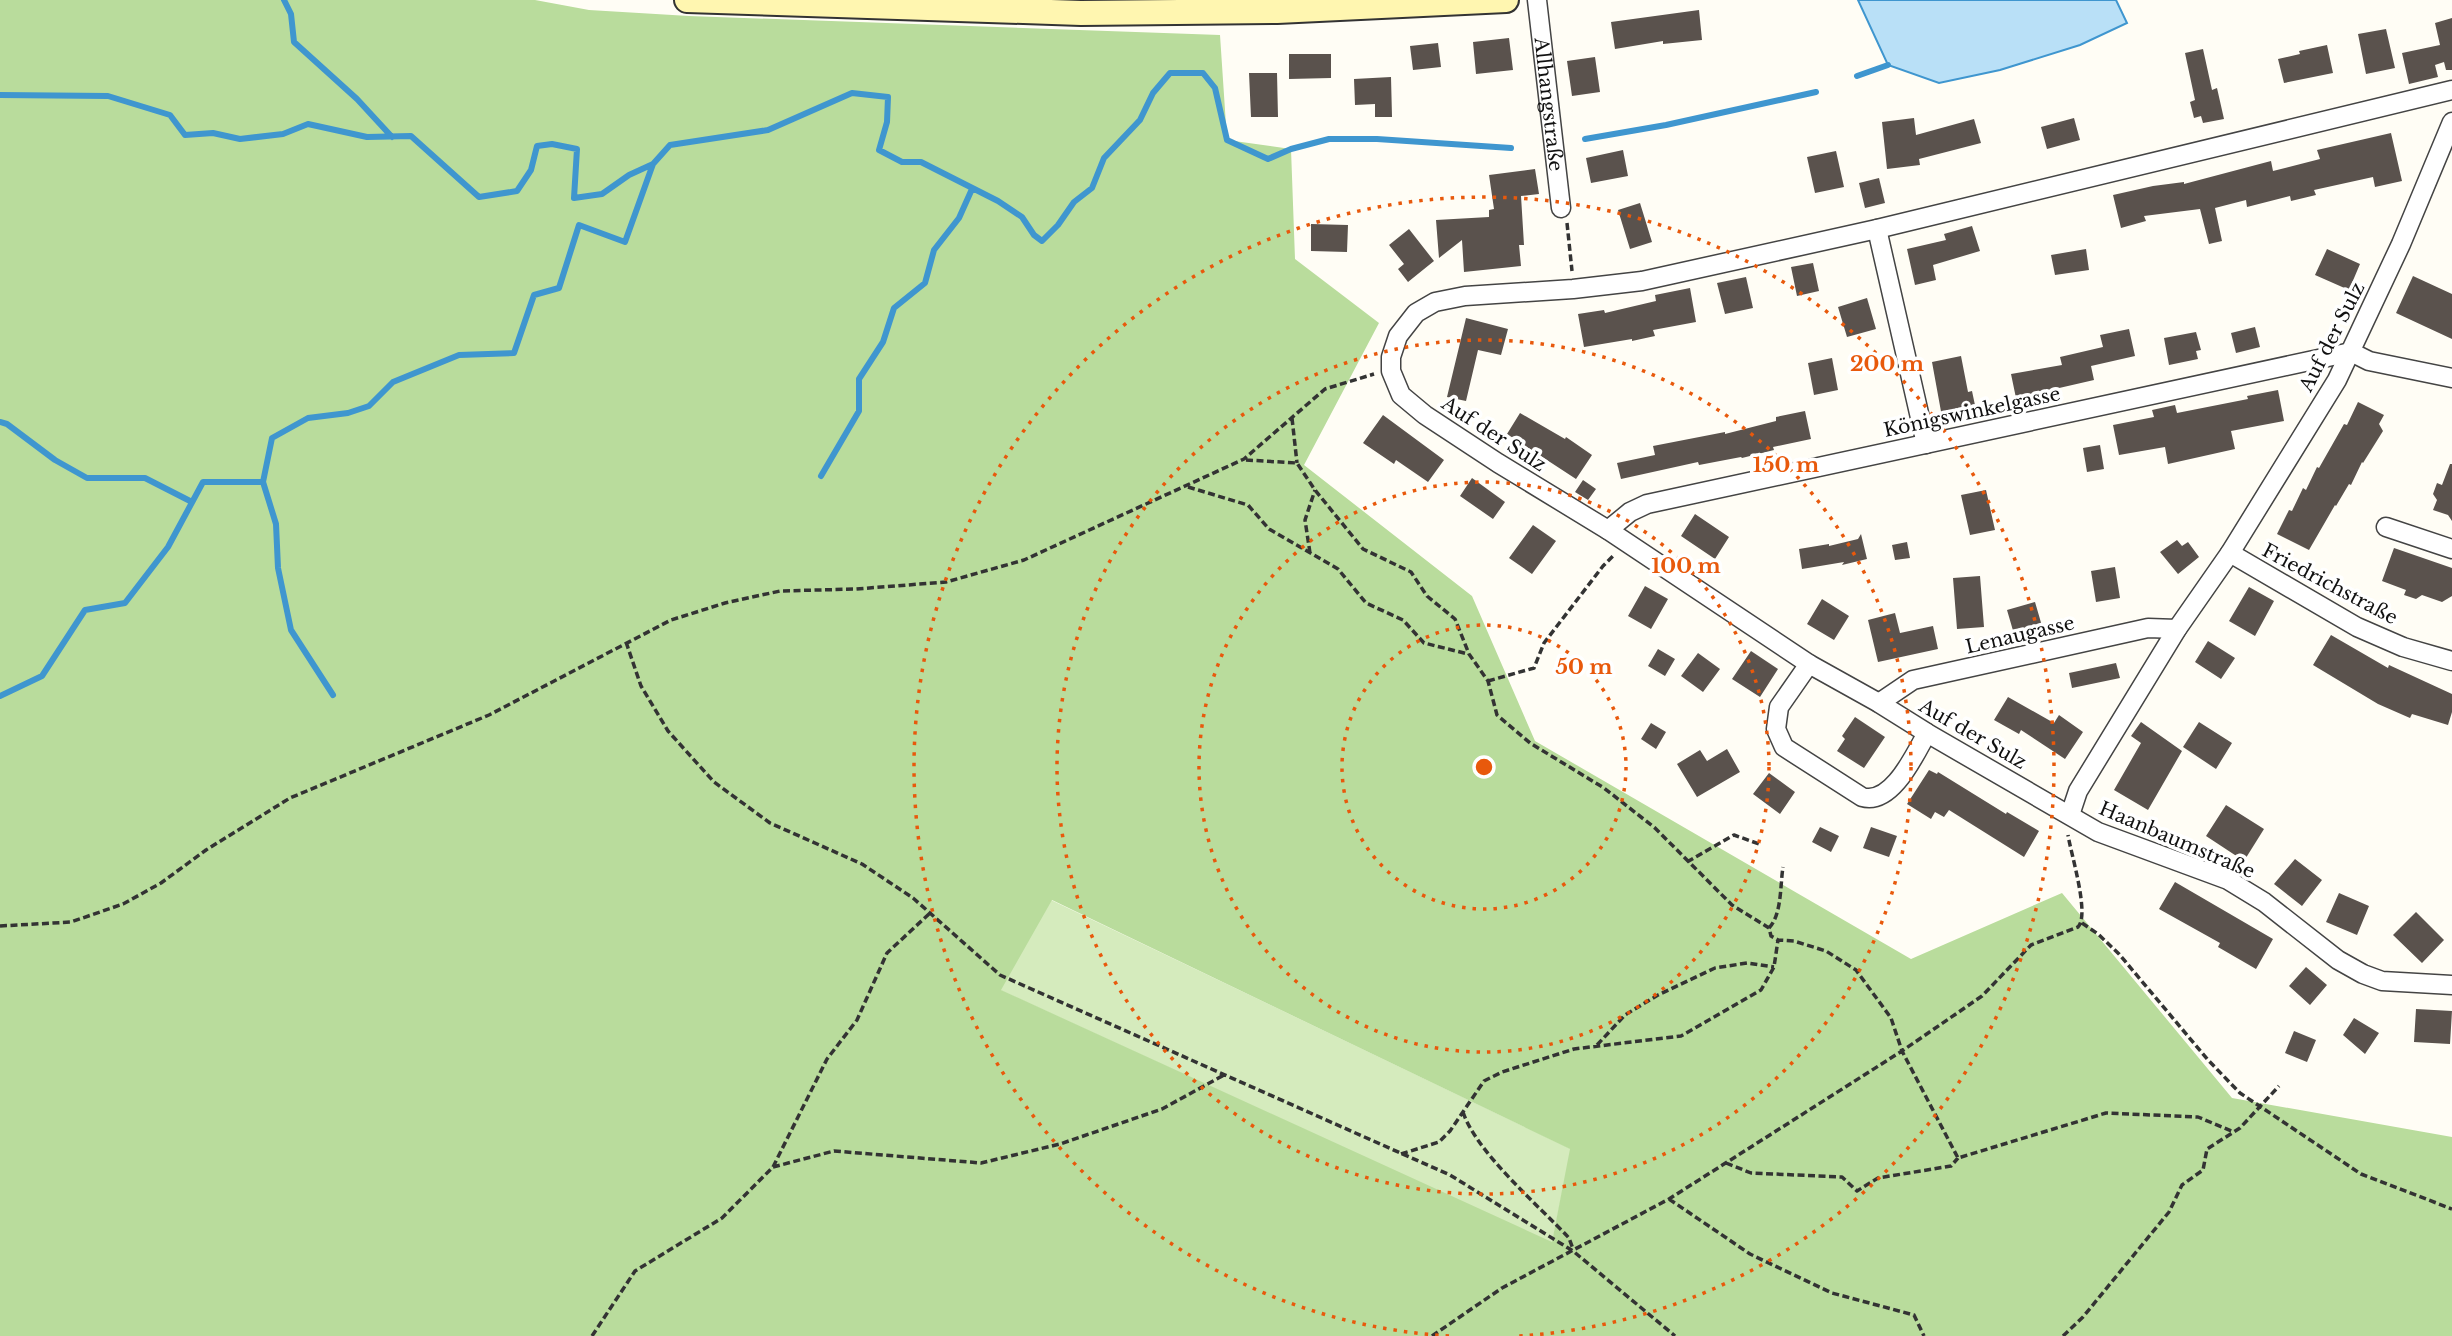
<svg xmlns="http://www.w3.org/2000/svg" width="2452" height="1336" font-family="'Libre Baskerville',serif">
	<style>
		.green { fill: #d5ebbd }
		.forest { fill: #b9dc9c; fill-rule: evenodd }
		.water { fill: #b9e0f7; stroke: #3f96cf; stroke-width: 2 }
		.lines { fill: none; stroke-linecap: round; stroke-linejoin: round }
		.stream { stroke: #3f96cf; stroke-width: 6 }
		.building { fill: #5a524d }
		.street-casing { stroke: #444; stroke-width: 21 }
		.secondary-casing { stroke: #333; stroke-width: 28 }
		.path { stroke: #333; stroke-width: 3.5; stroke-dasharray: 7 3.5; stroke-linecap: butt }
		.street { stroke: #fff; stroke-width: 18 }
		.secondary { stroke: #fff6b0; stroke-width: 24 }
		.ring { fill: none; stroke: #e8590c; stroke-width: 3.5; stroke-dasharray: 3.5 7 }
		.labels { text-anchor: middle; dominant-baseline: central; stroke-width: 7; stroke-linejoin: round; paint-order: stroke }
		.street-label { font-size: 19px; fill: #111; stroke: #fff }
		.centre { fill: #e8590c; stroke: #fff; stroke-width: 3.5 }
		.ring-label { font-size: 21px; text-anchor: middle; font-weight: bold; fill: #e8590c; stroke: #fff; stroke-width: 7; stroke-linejoin: round; paint-order: stroke }
	</style>
	<rect width="100%" height="100%" fill="#fffdf5"/>
	<path class="green" d="M 1051,900 L 1571,1149 L 1552,1243 L 1000,990 Z"/>
	<path class="forest" d="M 0,0 L 535,0 L 589,10 L 689,16 L 1220,35 L 1227,140 L 1291,149 L 1295,259 L 1379,323 L 1304,465 L 1472,596 L 1535,741 L 1911,959 L 2062,893 L 2232,1098 L 2452,1137 L 2452,1336 L 0,1336 ZM 1052,900 L 1570,1149 L 1552,1242 L 1001,990 Z"/>
	<path class="water" d="M 1858,0 L 2116,0 L 2127,23 L 2080,45 L 2000,70 L 1939,83 L 1888,65 Z"/>
	<g class="lines">
		<path class="stream" d="M 284,0 L 291,14 L 294,42 L 357,99 L 392,137
			M 1857,76 L 1888,65
			M 0,95 L 108,96 L 170,115 L 185,135 L 213,133 L 240,139 L 283,134 L 308,124 L 367,137 L 411,136 L 479,197 L 517,191 L 531,170 L 537,146 L 552,144 L 577,149 L 574,198 L 602,194 L 629,175 L 653,164
			M 1585,139 L 1666,125 L 1816,92
			M 0,422 L 7,424 L 55,460 L 87,478 L 145,478 L 192,502
			M 821,476 L 859,411 L 859,379 L 883,342 L 894,308 L 925,283 L 934,250 L 959,218 L 972,189
			M 263,482 L 276,524 L 278,568 L 291,630 L 333,695
			M 0,696 L 42,676 L 85,610 L 125,603 L 168,547 L 203,482 L 263,482 L 272,438 L 308,418 L 348,413 L 369,406 L 393,382 L 459,355 L 514,353 L 534,295 L 559,288 L 579,225 L 625,242 L 653,164 L 670,145 L 768,130 L 852,93 L 888,97 L 887,122 L 879,150 L 902,162 L 921,162 L 998,201 L 1022,217 L 1034,235 L 1042,241 L 1058,225 L 1074,202 L 1092,188 L 1104,158 L 1140,120 L 1153,93 L 1170,73 L 1203,73 L 1215,88 L 1227,140 L 1268,159 L 1291,149 L 1329,139 L 1377,139 L 1511,148"/>
	</g>
	<path class="building" d="M 1699,10 L 1702,40 L 1663,44 L 1663,41 L 1615,49 L 1611,22 Z
		M 2452,18 L 2452,70 L 2446,70 L 2444,62 L 2435,65 L 2438,77 L 2409,84 L 2402,53 L 2440,45 L 2435,23 Z
		M 2386,29 L 2395,68 L 2366,74 L 2358,34 Z
		M 1509,38 L 1513,70 L 1476,74 L 1473,42 Z
		M 1438,43 L 1441,67 L 1413,70 L 1410,46 Z
		M 2327,45 L 2333,73 L 2284,83 L 2278,59 L 2300,54 L 2299,51 Z
		M 2203,49 L 2212,90 L 2217,88 L 2224,119 L 2203,123 L 2201,116 L 2194,118 L 2190,102 L 2195,100 L 2185,53 Z
		M 1289,54 L 1331,54 L 1331,78 L 1289,79 Z
		M 1595,57 L 1600,92 L 1572,96 L 1567,61 Z
		M 1249,73 L 1277,73 L 1278,117 L 1251,117 Z
		M 1391,77 L 1392,117 L 1375,117 L 1375,104 L 1355,105 L 1354,79 Z
		M 1914,118 L 1916,135 L 1974,119 L 1981,143 L 1919,159 L 1920,165 L 1887,169 L 1882,122 Z
		M 2074,118 L 2080,140 L 2047,149 L 2041,127 Z
		M 2391,133 L 2402,181 L 2375,187 L 2373,177 L 2314,190 L 2316,195 L 2291,201 L 2290,196 L 2247,207 L 2246,200 L 2215,208 L 2222,241 L 2209,244 L 2200,209 L 2144,216 L 2146,221 L 2121,228 L 2113,195 L 2153,186 L 2184,182 L 2184,184 L 2271,161 L 2273,171 L 2320,159 L 2317,150 Z
		M 1623,150 L 1628,176 L 1591,183 L 1586,158 Z
		M 1836,151 L 1844,187 L 1815,193 L 1807,157 Z
		M 1535,169 L 1539,194 L 1521,196 L 1524,245 L 1519,245 L 1521,266 L 1464,272 L 1462,240 L 1439,258 L 1436,220 L 1489,217 L 1489,210 L 1494,209 L 1489,175 Z
		M 1879,178 L 1885,203 L 1865,208 L 1859,183 Z
		M 1640,203 L 1652,242 L 1630,249 L 1618,210 Z
		M 1311,224 L 1348,225 L 1347,252 L 1311,251 Z
		M 1972,226 L 1980,251 L 1933,265 L 1936,280 L 1915,285 L 1907,249 L 1946,240 L 1944,234 Z
		M 1409,229 L 1434,261 L 1408,282 L 1398,269 L 1404,264 L 1389,245 Z
		M 2086,249 L 2089,270 L 2055,275 L 2051,255 Z
		M 2327,249 L 2360,264 L 2349,290 L 2315,275 Z
		M 1813,263 L 1819,291 L 1797,296 L 1791,267 Z
		M 2413,276 L 2452,294 L 2452,339 L 2396,313 Z
		M 1746,277 L 1753,308 L 1725,314 L 1717,283 Z
		M 1690,288 L 1696,322 L 1653,330 L 1655,336 L 1632,341 L 1632,339 L 1584,347 L 1578,314 L 1604,310 L 1605,313 L 1656,301 L 1655,295 Z
		M 1867,298 L 1876,329 L 1847,337 L 1838,307 Z
		M 1466,318 L 1508,329 L 1501,355 L 1478,350 L 1466,401 L 1447,397 Z
		M 2255,327 L 2260,347 L 2236,353 L 2231,333 Z
		M 2129,329 L 2135,356 L 2091,366 L 2094,380 L 2016,398 L 2011,374 L 2062,365 L 2060,357 L 2103,347 L 2100,335 Z
		M 2196,332 L 2201,350 L 2196,351 L 2198,359 L 2169,365 L 2164,338 Z
		M 1961,356 L 1968,392 L 1972,391 L 1976,410 L 1942,417 L 1932,362 Z
		M 1832,358 L 1838,390 L 1814,395 L 1808,363 Z
		M 2278,390 L 2284,421 L 2231,431 L 2235,449 L 2168,464 L 2165,447 L 2119,455 L 2113,425 L 2154,417 L 2152,410 L 2175,405 L 2177,413 L 2248,399 L 2247,396 Z
		M 2358,402 L 2384,415 L 2379,424 L 2383,431 L 2363,463 L 2362,462 L 2351,485 L 2349,484 L 2336,506 L 2335,505 L 2309,550 L 2277,534 L 2289,510 L 2292,511 L 2303,488 L 2306,490 L 2317,467 L 2319,468 L 2344,424 L 2347,425 Z
		M 1805,411 L 1811,439 L 1773,447 L 1774,450 L 1742,458 L 1741,457 L 1699,465 L 1698,462 L 1621,479 L 1617,463 L 1655,455 L 1653,446 L 1725,432 L 1725,434 L 1776,421 L 1776,417 Z
		M 1520,413 L 1565,439 L 1566,437 L 1592,455 L 1576,479 L 1507,434 Z
		M 1383,415 L 1444,460 L 1428,482 L 1396,460 L 1394,464 L 1363,443 Z
		M 2100,445 L 2104,469 L 2087,472 L 2083,448 Z
		M 2450,464 L 2452,464 L 2452,521 L 2448,515 L 2433,510 L 2437,500 L 2433,494 L 2437,483 L 2442,485 Z
		M 1472,478 L 1505,502 L 1493,519 L 1460,496 Z
		M 1583,480 L 1596,489 L 1588,500 L 1575,492 Z
		M 1986,490 L 1995,530 L 1970,535 L 1961,495 Z
		M 1695,514 L 1729,537 L 1715,559 L 1681,536 Z
		M 1533,525 L 1556,541 L 1532,574 L 1509,558 Z
		M 1861,534 L 1867,559 L 1842,565 L 1844,562 L 1802,569 L 1799,549 L 1829,544 L 1829,546 L 1858,539 Z
		M 2177,540 L 2182,546 L 2188,542 L 2199,557 L 2178,574 L 2160,552 Z
		M 1907,542 L 1910,558 L 1895,560 L 1892,545 Z
		M 2394,548 L 2452,568 L 2452,596 L 2442,602 L 2422,595 L 2416,599 L 2404,595 L 2406,590 L 2382,581 Z
		M 2115,567 L 2120,598 L 2096,602 L 2091,571 Z
		M 1980,576 L 1984,627 L 1957,629 L 1953,578 Z
		M 1645,586 L 1668,599 L 1651,629 L 1628,616 Z
		M 2249,587 L 2274,601 L 2255,636 L 2229,621 Z
		M 1822,599 L 1849,616 L 1834,640 L 1807,624 Z
		M 2035,602 L 2042,626 L 2014,634 L 2007,610 Z
		M 1895,613 L 1900,633 L 1933,626 L 1938,649 L 1878,662 L 1868,620 Z
		M 2331,635 L 2388,668 L 2389,665 L 2452,694 L 2452,712 L 2448,725 L 2412,714 L 2410,718 L 2378,704 L 2313,665 Z
		M 2208,641 L 2235,658 L 2221,679 L 2195,662 Z
		M 1658,649 L 1675,659 L 1665,676 L 1648,666 Z
		M 1751,651 L 1778,669 L 1760,697 L 1732,679 Z
		M 1698,653 L 1720,669 L 1703,692 L 1681,676 Z
		M 2116,663 L 2120,678 L 2072,688 L 2069,673 Z
		M 2008,697 L 2054,723 L 2059,715 L 2083,732 L 2065,759 L 2021,730 L 2019,734 L 1994,720 Z
		M 1855,717 L 1885,737 L 1864,768 L 1837,751 L 1845,739 L 1842,736 Z
		M 2141,722 L 2182,751 L 2148,810 L 2114,790 L 2141,743 L 2131,736 Z
		M 2199,722 L 2232,743 L 2216,769 L 2183,747 Z
		M 1651,723 L 1666,732 L 1656,749 L 1641,739 Z
		M 1727,749 L 1740,772 L 1697,797 L 1677,764 L 1700,750 L 1707,761 Z
		M 1929,770 L 1937,774 L 1938,772 L 2006,814 L 2007,812 L 2039,831 L 2024,857 L 1949,810 L 1944,817 L 1935,812 L 1931,819 L 1907,804 Z
		M 1769,773 L 1795,792 L 1780,814 L 1753,794 Z
		M 2226,805 L 2264,829 L 2244,861 L 2206,836 Z
		M 1820,827 L 1839,836 L 1831,852 L 1812,842 Z
		M 1871,827 L 1897,836 L 1889,857 L 1863,848 Z
		M 2295,859 L 2322,880 L 2302,906 L 2274,884 Z
		M 2175,882 L 2273,939 L 2256,969 L 2218,947 L 2220,943 L 2159,909 Z
		M 2339,893 L 2369,906 L 2357,935 L 2326,922 Z
		M 2416,912 L 2444,940 L 2422,963 L 2393,935 Z
		M 2306,967 L 2327,985 L 2310,1005 L 2289,986 Z
		M 2416,1009 L 2452,1011 L 2450,1044 L 2414,1042 Z
		M 2354,1018 L 2379,1033 L 2365,1054 L 2343,1035 Z
		M 2294,1031 L 2316,1040 L 2307,1062 L 2285,1053 Z"/>
	<g class="lines">
		<defs>
			<g id="street">
				<path id="s1" d="M 1537,0 L 1561,208"/>
				<path d="M 2452,90 L 1877,229 L 1642,281 L 1573,289 L 1465,296 L 1435,302 L 1416,313 L 1398,336 L 1391,357 L 1391,371 L 1401,395 L 1425,415 L 1498,463 L 1608,530 L 1809,664 L 1879,703 L 1927,733 L 2098,832 L 2228,880 L 2264,902 L 2338,960 L 2363,974 L 2382,981 L 2452,985"/>
				<path d="M 1877,229 L 1926,444"/>
				<path d="M 2386,527 L 2452,549"/>
				<path d="M 1608,530 L 1630,512 L 1647,504 L 2351,352 L 2369,361 L 2452,378"/>
				<path d="M 2230,553 L 2357,627 L 2403,647 L 2452,661"/>
				<path d="M 1809,664 L 1779,707 L 1776,729 L 1784,747 L 1862,797 C 1892,806 1915,754 1927,733"/>
				<path d="M 1879,703 L 1913,680 L 2148,628 L 2177,629"/>
				<path d="M 2070,815 L 2078,791 L 2177,629 L 2230,553 L 2337,380 L 2401,244 L 2452,122"/>
			</g>
			<path id="secondary" d="M 687,0 L 1081,13 L 1277,11 L 1506,0"/>
		</defs>
		<use href="#street" class="street-casing"/>
		<use href="#secondary" class="secondary-casing"/>
		<path class="path" d="M 1567,223 L 1572,271
			M 1292,418 L 1297,463
			M 1246,460 L 1297,463 L 1315,490 L 1363,549 L 1411,572 L 1427,596 L 1455,619 L 1469,654 L 1488,681 L 1497,715 L 1530,743 L 1604,788 L 1655,828 L 1732,905 L 1769,928 L 1771,936 L 1778,940 L 1794,941 L 1826,951 L 1856,970 L 1891,1018 L 1902,1051 L 1958,1158 L 2106,1113 L 2198,1117 L 2234,1132
			M 1188,487 L 1248,505 L 1269,529 L 1338,569 L 1366,603 L 1403,620 L 1424,643 L 1468,654
			M 1310,553 L 1305,520 L 1315,490
			M 626,642 L 641,686 L 668,731 L 714,782 L 770,823 L 862,864 L 913,898 L 1000,975 L 1450,1175 L 1573,1251 L 1675,1336
			M 1488,681 L 1534,668 L 1544,643 L 1603,566 L 1614,555
			M 1687,862 L 1734,835 L 1762,845
			M 2082,923 L 2098,934 L 2119,954 L 2208,1060 L 2240,1093 L 2361,1174 L 2452,1209
			M 0,926 L 71,922 L 123,904 L 161,883 L 206,850 L 290,798 L 489,715 L 671,620 L 725,603 L 780,591 L 856,589 L 946,582 L 1024,560 L 1244,459 L 1325,389 L 1374,374
			M 1769,928 C 1782,914 1780,886 1783,867
			M 1597,1045 L 1625,1015 L 1658,995 L 1715,968 L 1747,963 L 1774,967
			M 1463,1112 C 1476,1152 1539,1206 1569,1238 L 1573,1249
			M 1401,1154 L 1439,1142 L 1450,1131 L 1484,1081 L 1502,1072 L 1574,1049 L 1681,1036 L 1761,990 L 1774,967 L 1778,940
			M 1726,1163 L 1751,1173 L 1842,1177 L 1857,1191 L 1878,1178 L 1951,1166 L 1958,1158
			M 773,1167 L 834,1151 L 981,1163 L 1060,1144 L 1162,1109 L 1224,1075
			M 1669,1199 L 1750,1254 L 1832,1293 L 1914,1315 L 1924,1336
			M 592,1336 L 635,1271 L 722,1218 L 773,1167 L 827,1059 L 857,1020 L 887,953 L 930,913
			M 1432,1336 L 1502,1288 L 1669,1199 L 1902,1051 L 1982,996 L 2031,945 L 2078,927 C 2090,915 2071,854 2068,835
			M 2063,1336 L 2083,1317 L 2169,1212 L 2182,1185 L 2203,1170 L 2207,1149 L 2240,1128 L 2279,1086"/>
		<use href="#street" class="street"/>
		<use href="#secondary" class="secondary"/>
	</g>
	<g class="ring">
		<circle cx="1484" cy="767" r="142"/>
		<circle cx="1484" cy="767" r="285"/>
		<circle cx="1484" cy="767" r="427"/>
		<path d="M1449 1336A570 570 0 1 1 1519 1336"/>
	</g>
	<g class="labels">
		<g class="street-label">
			<text stroke="none"><textPath href="#s1" startOffset="105">Allhangstraße</textPath></text>
			<text transform="translate(2332 337) rotate(-63)">Auf der Sulz</text>
			<text transform="translate(1972 412) rotate(-12)">Königswinkelgasse</text>
			<text transform="translate(1494 434) rotate(33)">Auf der Sulz</text>
			<text transform="translate(2330 584) rotate(28)">Friedrichstraße</text>
			<text transform="translate(2020 635) rotate(-13)">Lenaugasse</text>
			<text transform="translate(1973 734) rotate(30)">Auf der Sulz</text>
			<text transform="translate(2177 840) rotate(23)">Haanbaumstraße</text>
		</g>
	</g>
	<circle cx="1484" cy="767" r="10" class="centre"/>
	<g class="ring-label">
		<text x="1887" y="371">200 m</text>
		<text x="1786" y="472">150 m</text>
		<text x="1686" y="573">100 m</text>
		<text x="1584" y="674">50 m</text>
	</g>
</svg>
